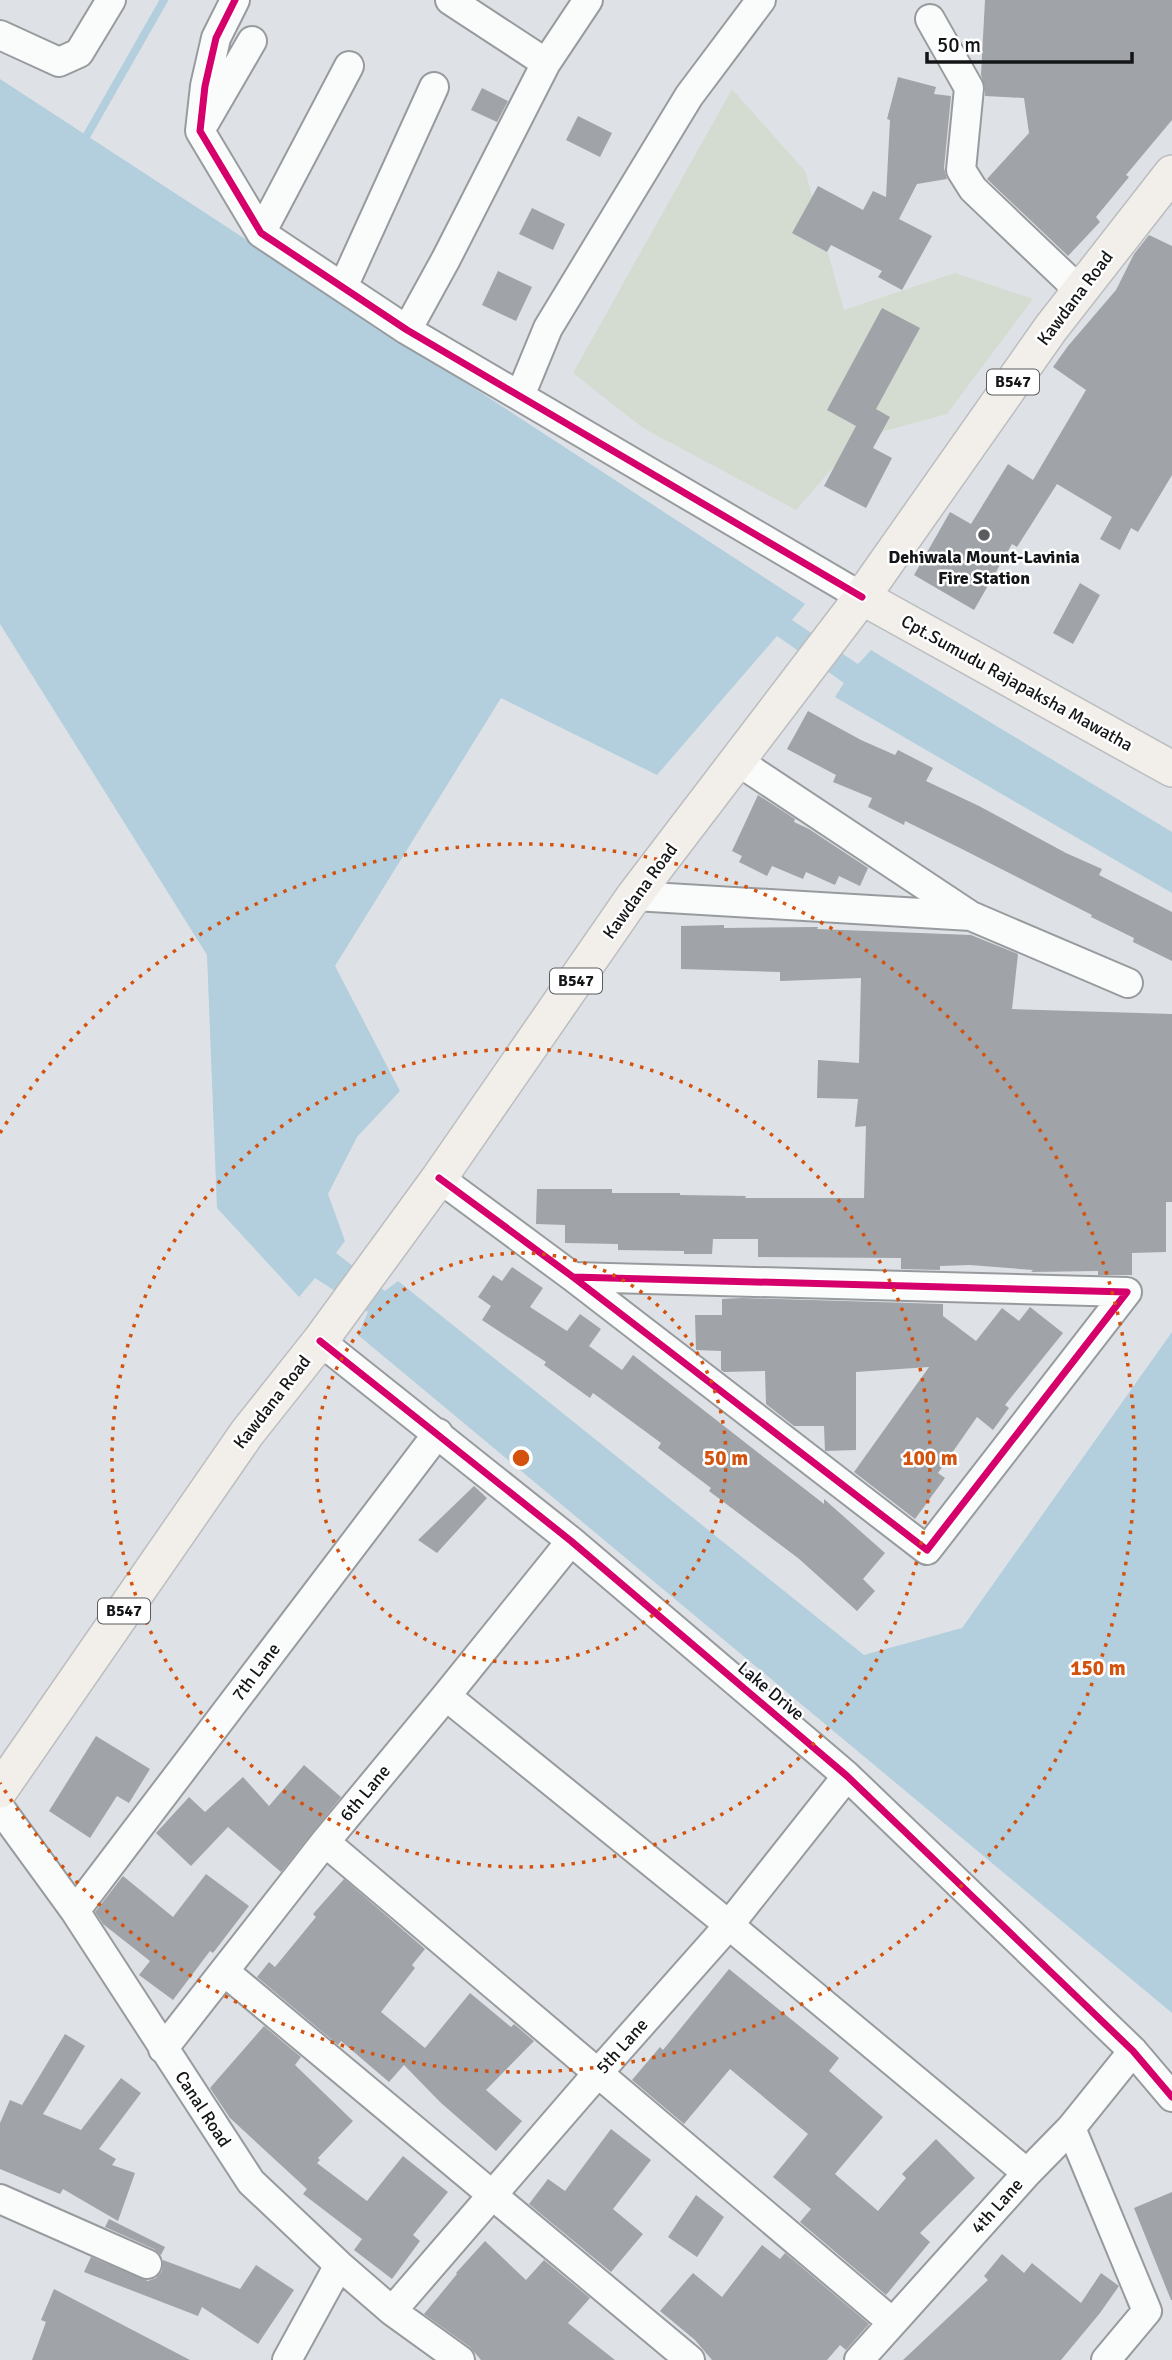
<svg xmlns="http://www.w3.org/2000/svg" width="1172" height="2360" font-family="Signika,sans-serif">
	<style>
		.green { fill: #d4dcd2 }
		.water { fill: #b3cedc }
		.lines { fill: none; stroke-linecap: round; stroke-linejoin: round }
		.stream { stroke: #b3cedc; stroke-width: 8 }
		.building { fill: #a0a3a7 }
		.minor-casing { stroke: #989b9e; stroke-width: 32 }
		.major-casing { stroke: #bbbdbf; stroke-width: 38 }
		.minor { stroke: #fafbfb; stroke-width: 28 }
		.major { stroke: #f2eeea; stroke-width: 35 }
		.cycleway-casing { stroke: #fff; stroke-width: 11 }
		.cycleway { stroke: #d6006c; stroke-width: 7 }
		.ring { fill: none; stroke: #d3520d; stroke-width: 3.5; stroke-dasharray: 3.5 7 }
		.poi-dot { fill: #5a5d5f; stroke: #fff; stroke-width: 2.5 }
		.labels { text-anchor: middle; dominant-baseline: central; stroke-width: 5; stroke-linejoin: round; paint-order: stroke }
		.shield { fill: #fff; stroke: #5a5b5d; stroke-width: 2 }
		.shield-label { font-size: 16px; font-weight: bold; fill: #131517 }
		.street-label { font-size: 18px; fill: #131517; stroke: #fff }
		.poi-label { font-size: 18px; font-weight: bold; fill: #131517; stroke: #fff }
		.centre { fill: #d3520d; stroke: #fff; stroke-width: 3.5 }
		.ring-label { font-size: 21px; text-anchor: middle; font-weight: bold; fill: #d3520d; stroke: #fff; stroke-width: 5; stroke-linejoin: round; paint-order: stroke }
	</style>
	<rect width="100%" height="100%" fill="#dee2e6"/>
	<path class="green" d="M 732,89 L 805,171 L 844,310 L 955,273 L 1033,299 L 947,414 L 859,438 L 796,510 L 643,428 L 573,373 Z"/>
	<path class="water" d="M 0,79 L 805,604 L 792,620 L 858,664 L 871,650 L 1172,832 L 1172,893 L 835,697 L 844,683 L 777,636 L 657,775 L 501,698 L 335,966 L 400,1091 L 357,1137 L 328,1194 L 345,1241 L 336,1253 L 385,1291 L 398,1281 L 864,1655 L 962,1628 L 1172,1332 L 1172,2013 L 358,1335 L 368,1312 L 315,1278 L 299,1297 L 217,1208 L 207,955 L 0,624 Z"/>
	<g class="lines">
		<path class="stream" d="M 87,135 L 164,0"/>
	</g>
	<path class="building" d="M 985,0 L 1172,0 L 1172,120 L 1126,175 L 1129,177 L 1096,217 L 1100,222 L 1068,256 L 987,179 L 1029,133 L 1024,98 L 985,96 L 985,89 L 981,75 Z
		M 898,77 L 936,87 L 934,94 L 951,96 L 944,168 L 947,179 L 917,184 L 899,219 L 932,236 L 902,290 L 878,277 L 882,271 L 831,245 L 827,252 L 792,233 L 818,186 L 863,210 L 873,191 L 886,197 L 890,120 L 887,119 Z
		M 482,88 L 508,101 L 497,122 L 471,110 Z
		M 578,116 L 612,133 L 600,157 L 566,140 Z
		M 532,208 L 565,224 L 553,250 L 519,234 Z
		M 1149,235 L 1172,246 L 1172,475 L 1138,532 L 1131,528 L 1120,550 L 1100,539 L 1112,517 L 1057,484 L 1017,547 L 1012,544 L 974,610 L 914,575 L 950,512 L 971,524 L 1008,464 L 1033,480 L 1086,390 L 1053,367 L 1068,346 L 1116,290 L 1134,254 Z
		M 498,271 L 532,287 L 516,321 L 482,305 Z
		M 882,308 L 920,328 L 876,409 L 890,417 L 873,448 L 892,458 L 866,508 L 824,486 L 856,426 L 827,410 Z
		M 1080,583 L 1100,595 L 1073,644 L 1053,633 Z
		M 808,711 L 861,740 L 895,755 L 898,750 L 933,768 L 926,781 L 979,806 L 1066,853 L 1102,869 L 1099,875 L 1172,912 L 1172,961 L 1133,942 L 1134,938 L 1091,917 L 1092,915 L 958,847 L 905,821 L 904,825 L 868,807 L 872,798 L 833,782 L 836,775 L 787,749 Z
		M 758,795 L 795,819 L 794,822 L 809,829 L 868,868 L 860,886 L 839,876 L 835,885 L 806,872 L 803,879 L 772,866 L 767,876 L 739,862 L 742,856 L 732,851 Z
		M 724,925 L 724,928 L 818,927 L 817,929 L 971,935 L 1018,954 L 1012,1009 L 1172,1014 L 1172,1202 L 1166,1202 L 1166,1252 L 1132,1253 L 1132,1275 L 1098,1275 L 1098,1271 L 1031,1272 L 1033,1270 L 970,1265 L 940,1266 L 940,1270 L 901,1269 L 901,1258 L 758,1257 L 758,1239 L 713,1239 L 712,1254 L 684,1254 L 684,1251 L 618,1250 L 618,1244 L 565,1243 L 565,1225 L 536,1224 L 537,1189 L 612,1189 L 612,1193 L 680,1193 L 680,1195 L 746,1196 L 745,1198 L 864,1198 L 866,1126 L 855,1127 L 858,1099 L 817,1098 L 818,1060 L 859,1063 L 861,978 L 780,981 L 780,972 L 681,969 L 681,926 Z
		M 512,1267 L 543,1288 L 530,1307 L 567,1331 L 580,1314 L 601,1329 L 589,1346 L 622,1370 L 633,1355 L 824,1504 L 824,1499 L 885,1553 L 863,1579 L 875,1591 L 857,1611 L 798,1558 L 709,1491 L 711,1488 L 658,1448 L 661,1443 L 593,1393 L 590,1398 L 544,1365 L 546,1362 L 482,1320 L 491,1306 L 478,1297 L 493,1275 L 502,1281 Z
		M 742,1298 L 943,1304 L 943,1316 L 976,1341 L 1002,1308 L 1019,1321 L 1030,1307 L 1063,1333 L 1005,1405 L 1009,1408 L 993,1430 L 977,1417 L 938,1473 L 945,1478 L 915,1519 L 854,1472 L 929,1367 L 856,1372 L 856,1450 L 825,1451 L 824,1426 L 794,1426 L 766,1404 L 765,1371 L 724,1372 L 721,1370 L 721,1351 L 696,1350 L 695,1315 L 722,1315 L 722,1299 Z
		M 474,1486 L 487,1498 L 437,1553 L 418,1540 Z
		M 96,1736 L 150,1769 L 129,1803 L 117,1796 L 90,1838 L 49,1811 Z
		M 304,1765 L 341,1797 L 281,1872 L 228,1827 L 191,1866 L 156,1833 L 189,1797 L 205,1812 L 243,1777 L 269,1806 Z
		M 206,1874 L 249,1906 L 213,1953 L 210,1951 L 173,2000 L 139,1975 L 150,1961 L 103,1924 L 95,1912 L 123,1876 L 173,1917 Z
		M 344,1879 L 425,1949 L 412,1965 L 415,1968 L 381,2012 L 425,2048 L 470,1993 L 511,2027 L 514,2024 L 534,2041 L 486,2090 L 522,2121 L 496,2151 L 440,2102 L 404,2065 L 389,2082 L 341,2041 L 338,2045 L 257,1977 L 269,1962 L 275,1967 L 316,1917 L 313,1914 Z
		M 729,1969 L 839,2058 L 829,2071 L 883,2117 L 835,2174 L 878,2211 L 906,2178 L 902,2174 L 936,2139 L 975,2178 L 920,2233 L 930,2242 L 886,2295 L 800,2222 L 811,2209 L 773,2177 L 808,2134 L 730,2069 L 684,2124 L 632,2080 L 660,2047 L 663,2050 Z
		M 264,2026 L 301,2057 L 295,2065 L 353,2121 L 318,2158 L 320,2160 L 317,2163 L 367,2201 L 403,2156 L 448,2192 L 413,2235 L 420,2241 L 392,2279 L 354,2250 L 362,2239 L 303,2194 L 307,2189 L 230,2118 L 210,2088 Z
		M 65,2034 L 85,2046 L 43,2114 L 81,2130 L 121,2078 L 141,2093 L 99,2149 L 116,2159 L 112,2165 L 135,2173 L 118,2221 L 63,2189 L 60,2194 L 0,2169 L 0,2123 L 10,2100 L 22,2105 Z
		M 611,2129 L 651,2160 L 613,2209 L 643,2234 L 611,2272 L 529,2204 L 548,2179 L 565,2191 Z
		M 1172,2192 L 1172,2300 L 1171,2300 L 1134,2208 Z
		M 696,2195 L 724,2217 L 697,2257 L 668,2237 Z
		M 109,2219 L 165,2247 L 161,2255 L 154,2249 L 105,2227 Z
		M 485,2241 L 526,2280 L 544,2260 L 590,2298 L 568,2323 L 615,2360 L 481,2360 L 470,2347 L 424,2314 L 457,2274 L 456,2273 Z
		M 762,2245 L 780,2259 L 785,2253 L 869,2324 L 846,2350 L 840,2345 L 827,2360 L 712,2360 L 695,2340 L 660,2311 L 693,2273 L 722,2297 Z
		M 1002,2254 L 1024,2273 L 1032,2263 L 1081,2303 L 1101,2273 L 1119,2286 L 1100,2313 L 1061,2360 L 903,2360 L 988,2280 L 984,2276 Z
		M 91,2257 L 148,2281 L 156,2278 L 162,2271 L 163,2260 L 240,2289 L 256,2265 L 294,2290 L 258,2344 L 202,2307 L 198,2316 L 84,2272 Z
		M 54,2289 L 190,2360 L 32,2360 L 46,2322 L 41,2320 Z"/>
	<g class="lines">
		<defs>
			<path id="minor" d="M 235,0 L 216,38 L 205,86 L 200,131 L 261,233 L 407,330 L 862,597
				M 450,0 L 546,63
				M 930,19 L 969,88 L 961,170 L 973,189 L 1080,291
				M 0,35 L 59,62 L 79,53 L 111,0
				M 205,122 L 252,41
				M 261,233 L 349,66
				M 343,287 L 434,87
				M 407,330 L 446,259 L 546,63 L 588,0
				M 520,396 L 548,328 L 689,96 L 761,0
				M 739,762 L 968,914
				M 634,896 L 971,916 L 1128,983
				M 439,1178 L 573,1277 L 927,1550 L 1127,1292 L 573,1277
				M 320,1341 L 571,1541 L 847,1776 L 1133,2051 L 1172,2097
				M 446,1696 L 729,1925 L 1027,2173
				M 0,1808 L 75,1911 L 251,2182 L 339,2265 L 392,2311 L 460,2360
				M 325,1842 L 892,2322
				M 75,1911 L 438,1433
				M 225,1972 L 690,2360
				M 163,2049 L 325,1842 L 446,1696 L 571,1541
				M 1071,2128 L 1147,2311 L 1106,2360
				M 0,2199 L 147,2264
				M 392,2311 L 597,2074 L 729,1925 L 847,1776
				M 287,2360 L 339,2265
				M 859,2360 L 1027,2173 L 1071,2128 L 1133,2051"/>
			<path id="major" d="M 862,597 L 1172,769
				M 0,1790 L 247,1433 L 320,1341 L 439,1178 L 634,896 L 862,597 L 1051,328 L 1172,173"/>
		</defs>
		<use href="#minor" class="minor-casing"/>
		<use href="#major" class="major-casing"/>
		<use href="#minor" class="minor"/>
		<use href="#major" class="major"/>
		<defs>
			<path id="cycleway" d="M 235,0 L 216,38 L 205,86 L 200,131 L 261,233 L 407,330 L 862,597
				M 439,1178 L 573,1277 L 927,1550 L 1127,1292 L 573,1277
				M 320,1341 L 571,1541 L 847,1776 L 1133,2051 L 1172,2097"/>
		</defs>
		<use href="#cycleway" class="cycleway-casing"/>
		<use href="#cycleway" class="cycleway"/>
	</g>
	<g class="ring">
		<circle cx="521" cy="1458" r="205"/>
		<circle cx="521" cy="1458" r="409"/>
		<path d="M0 1133A614 614 0 1 1 0 1783"/>
	</g>
	<circle class="poi-dot" cx="984" cy="535" r="7"/>
	<g class="labels">
		<g class="shield">
			<rect x="987" y="369.5" width="52" height="25" rx="5"/>
			<rect x="550" y="968.5" width="52" height="25" rx="5"/>
			<rect x="98" y="1598.5" width="52" height="25" rx="5"/>
		</g>
		<g class="shield-label">
			<text x="1013" y="382">B547</text>
			<text x="576" y="981">B547</text>
			<text x="124" y="1611">B547</text>
		</g>
		<g class="street-label">
			<text transform="translate(1075 298) rotate(-53)">Kawdana Road</text>
			<text transform="translate(1017 683) rotate(29)">Cpt.Sumudu Rajapaksha Mawatha</text>
			<text transform="translate(640 891) rotate(-54)">Kawdana Road</text>
			<text transform="translate(272 1402) rotate(-52)">Kawdana Road</text>
			<text transform="translate(256 1672) rotate(-53)">7th Lane</text>
			<text transform="translate(771 1691) rotate(40)">Lake Drive</text>
			<text transform="translate(365 1793) rotate(-50)">6th Lane</text>
			<text transform="translate(622 2046) rotate(-48)">5th Lane</text>
			<text transform="translate(203 2109) rotate(57)">Canal Road</text>
			<text transform="translate(997 2206) rotate(-48)">4th Lane</text>
		</g>
		<g class="poi-label">
			<text x="984" y="557">Dehiwala Mount-Lavinia<tspan x="984" dy="21">Fire Station</tspan></text>
		</g>
	</g>
	<circle cx="521" cy="1458" r="10" class="centre"/>
	<g class="ring-label">
		<text x="726" y="1465">50 m</text>
		<text x="930" y="1465">100 m</text>
		<text x="1098" y="1675">150 m</text>
	</g>
	<path d="M927 52v10h205v-10" fill="none" stroke="#131517" stroke-width="3.5"/>
	<text x="937" y="52" font-size="21" fill="#131517" stroke="#ffffff" stroke-width="5" paint-order="stroke">50 m</text>
</svg>
